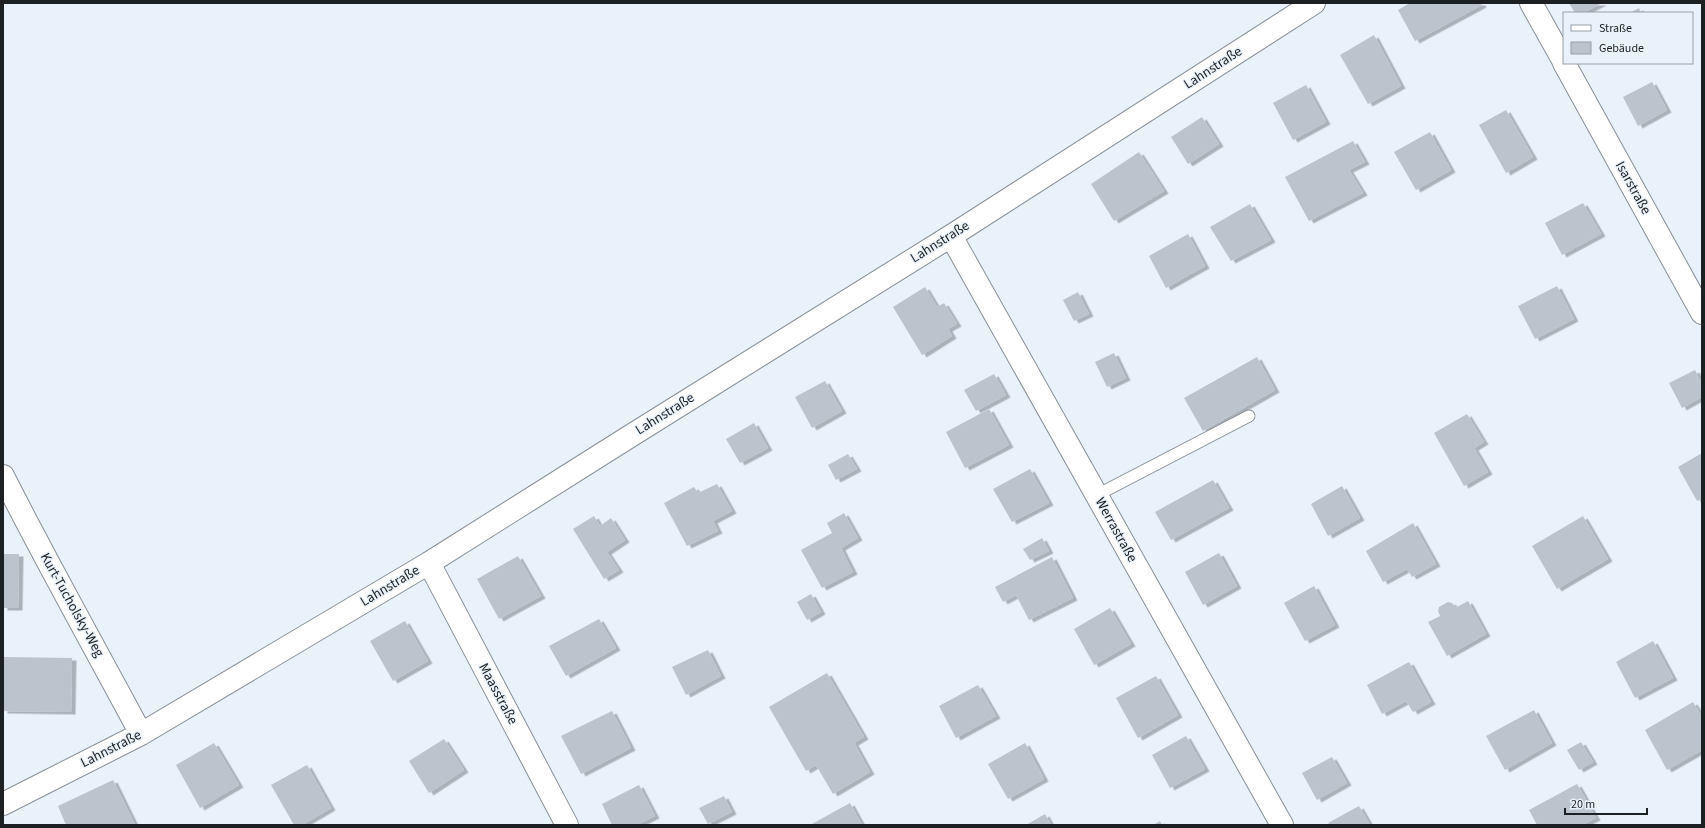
<svg xmlns="http://www.w3.org/2000/svg" width="1705" height="828" font-family="'Source Sans 3',sans-serif">
	<style>
		.building { fill: #bbc3cc; filter: url(#shadow) }
		.lines { fill: none; stroke-linecap: round; stroke-linejoin: round }
		.lane-casing { stroke: #878e97; stroke-width: 13 }
		.street-casing { stroke: #878e97; stroke-width: 24 }
		.lane { stroke: #fff; stroke-width: 11 }
		.street { stroke: #fff; stroke-width: 22 }
		.labels { text-anchor: middle; dominant-baseline: central; stroke-width: 3; stroke-linejoin: round; paint-order: stroke }
		.street-label { font-size: 14px; fill: #1d2023; stroke: #e9f2fb }
	</style>
	<defs>
		<filter id="shadow"><feDropShadow dx="4.5" dy="2.5" stdDeviation="0" flood-color="#0004"/></filter>
	</defs>
	<rect width="100%" height="100%" fill="#e9f2fb"/>
	<path class="building" d="M 1410,3 L 1481,3 L 1482,5 L 1415,41 L 1398,10 Z
		M 1569,3 L 1602,3 L 1583,13 L 1575,13 Z
		M 1639,8 L 1641,13 L 1630,13 Z
		M 1374,35 L 1401,86 L 1368,104 L 1340,55 Z
		M 1652,82 L 1667,110 L 1638,126 L 1623,97 Z
		M 1306,85 L 1326,122 L 1293,140 L 1273,103 Z
		M 1506,110 L 1533,157 L 1506,173 L 1479,125 Z
		M 1202,117 L 1219,144 L 1188,164 L 1171,137 Z
		M 1430,132 L 1451,170 L 1416,190 L 1394,152 Z
		M 1353,141 L 1365,162 L 1349,170 L 1363,193 L 1309,221 L 1285,177 Z
		M 1139,152 L 1164,191 L 1114,221 L 1091,184 Z
		M 1583,203 L 1601,234 L 1562,255 L 1545,223 Z
		M 1250,204 L 1271,240 L 1231,261 L 1210,227 Z
		M 1188,234 L 1205,266 L 1166,288 L 1149,256 Z
		M 1557,286 L 1574,319 L 1535,339 L 1518,306 Z
		M 925,287 L 937,307 L 944,303 L 957,324 L 948,329 L 952,336 L 922,355 L 893,307 Z
		M 1078,292 L 1089,314 L 1074,321 L 1063,300 Z
		M 1114,353 L 1126,378 L 1107,387 L 1095,362 Z
		M 1257,357 L 1275,390 L 1203,431 L 1184,398 Z
		M 1695,370 L 1702,384 L 1702,397 L 1682,408 L 1669,383 Z
		M 994,374 L 1006,395 L 976,411 L 964,390 Z
		M 825,381 L 842,411 L 812,428 L 795,397 Z
		M 989,409 L 1009,445 L 965,468 L 946,432 Z
		M 1467,414 L 1484,442 L 1474,448 L 1488,472 L 1464,486 L 1434,433 Z
		M 754,423 L 768,448 L 740,463 L 726,439 Z
		M 1702,453 L 1702,498 L 1697,501 L 1678,467 Z
		M 848,454 L 857,469 L 836,480 L 828,465 Z
		M 1030,469 L 1049,503 L 1012,522 L 993,489 Z
		M 1213,480 L 1229,508 L 1171,540 L 1155,512 Z
		M 717,484 L 732,511 L 713,521 L 718,531 L 687,546 L 664,503 L 694,487 L 698,493 Z
		M 1342,486 L 1360,518 L 1328,536 L 1311,504 Z
		M 844,513 L 858,538 L 841,548 L 853,572 L 822,588 L 801,550 L 832,533 L 827,523 Z
		M 594,516 L 600,526 L 611,518 L 625,540 L 607,552 L 619,570 L 604,579 L 573,529 Z
		M 1583,516 L 1608,559 L 1557,589 L 1532,546 Z
		M 1413,523 L 1436,564 L 1412,577 L 1407,569 L 1383,582 L 1366,551 Z
		M 1042,538 L 1049,551 L 1030,560 L 1023,549 Z
		M 1219,553 L 1237,586 L 1203,605 L 1185,572 Z
		M 3,554 L 19,554 L 18,608 L 3,608 Z
		M 518,556 L 541,596 L 499,619 L 477,579 Z
		M 1052,557 L 1073,598 L 1029,620 L 1016,595 L 1003,602 L 995,587 Z
		M 1314,586 L 1335,625 L 1305,641 L 1284,603 Z
		M 811,594 L 821,612 L 807,620 L 797,602 Z
		M 1468,601 L 1486,634 L 1447,656 L 1428,622 L 1440,616 L 1438,611 L 1439,607 L 1448,602 L 1452,603 L 1455,608 Z
		M 1110,608 L 1131,644 L 1094,665 L 1074,629 Z
		M 599,619 L 616,648 L 566,676 L 549,646 Z
		M 405,621 L 428,661 L 393,681 L 370,641 Z
		M 1653,641 L 1673,678 L 1635,698 L 1616,662 Z
		M 708,650 L 721,676 L 686,695 L 672,667 Z
		M 3,657 L 72,658 L 71,712 L 3,711 Z
		M 1409,662 L 1431,702 L 1413,712 L 1406,701 L 1382,714 L 1367,685 Z
		M 827,673 L 864,737 L 854,743 L 870,772 L 833,794 L 816,765 L 806,771 L 769,707 Z
		M 1156,676 L 1178,715 L 1138,738 L 1116,698 Z
		M 978,685 L 996,716 L 956,738 L 939,706 Z
		M 1693,702 L 1702,717 L 1702,750 L 1667,770 L 1645,730 Z
		M 1534,710 L 1552,743 L 1505,770 L 1486,736 Z
		M 612,711 L 631,748 L 581,774 L 561,736 Z
		M 1186,736 L 1205,769 L 1170,788 L 1152,755 Z
		M 444,739 L 464,770 L 429,793 L 409,761 Z
		M 1581,742 L 1593,762 L 1579,770 L 1567,750 Z
		M 214,743 L 239,785 L 200,808 L 176,765 Z
		M 1025,743 L 1044,779 L 1008,799 L 988,764 Z
		M 1332,757 L 1347,783 L 1317,800 L 1302,773 Z
		M 307,765 L 331,808 L 302,825 L 294,825 L 271,785 Z
		M 113,780 L 135,825 L 66,825 L 58,806 Z
		M 1577,784 L 1596,818 L 1582,825 L 1537,825 L 1529,810 Z
		M 639,785 L 655,816 L 637,825 L 612,825 L 602,804 Z
		M 724,796 L 732,812 L 708,824 L 699,808 Z
		M 850,803 L 862,825 L 810,825 Z
		M 1359,806 L 1370,825 L 1330,825 L 1328,823 Z
		M 1045,814 L 1051,825 L 1026,825 Z
		M 1160,821 L 1162,825 L 1153,825 Z"/>
	<g class="lines">
		<defs>
			<path id="lane" d="M 1097,495 L 1249,416"/>
			<path id="street" d="M 1531,3 L 1564,62
				M 1564,63 L 1702,313
				M 951,236 L 1282,825
				M 3,476 C 47,563 95,648 141,734
				M 429,563 L 567,825
				M 3,804 L 141,734 L 429,563 L 632,435 L 951,236 L 1314,3"/>
		</defs>
		<use href="#lane" class="lane-casing"/>
		<use href="#street" class="street-casing"/>
		<use href="#lane" class="lane"/>
		<use href="#street" class="street"/>
	</g>
	<g class="labels">
		<g class="street-label">
			<text transform="translate(1213 68) rotate(-33)">Lahnstraße</text>
			<text transform="translate(1633 188) rotate(61)">Isarstraße</text>
			<text transform="translate(940 242) rotate(-32)">Lahnstraße</text>
			<text transform="translate(665 414) rotate(-32)">Lahnstraße</text>
			<text transform="translate(1116 530) rotate(61)">Werrastraße</text>
			<text transform="translate(390 586) rotate(-31)">Lahnstraße</text>
			<text transform="translate(72 605) rotate(61)">Kurt-Tucholsky-Weg</text>
			<text transform="translate(498 694) rotate(62)">Maasstraße</text>
			<text transform="translate(111 749) rotate(-27)">Lahnstraße</text>
		</g>
	</g>
	<rect width="1705" height="828" fill="none" stroke="#1d2023" stroke-width="8"/>
	<rect x="1563" y="12" width="130" height="52" fill="#e9f2fb" stroke="#979ea5"/>
	<rect x="1571" y="25" width="20" height="6" fill="#ffffff" stroke="#979ea5"/>
	<text x="1599" y="32" font-size="12" fill="#1d2023">Straße</text>
	<rect x="1571" y="42" width="20" height="12" fill="#bbc3cc" stroke="#979ea5"/>
	<text x="1599" y="52" font-size="12" fill="#1d2023">Gebäude</text>
	<path d="M1565 808v6h82v-6" fill="none" stroke="#1d2023" stroke-width="2"/>
	<text x="1571" y="808" font-size="12" fill="#1d2023" stroke="#e9f2fb" stroke-width="3" paint-order="stroke">20 m</text>
</svg>
